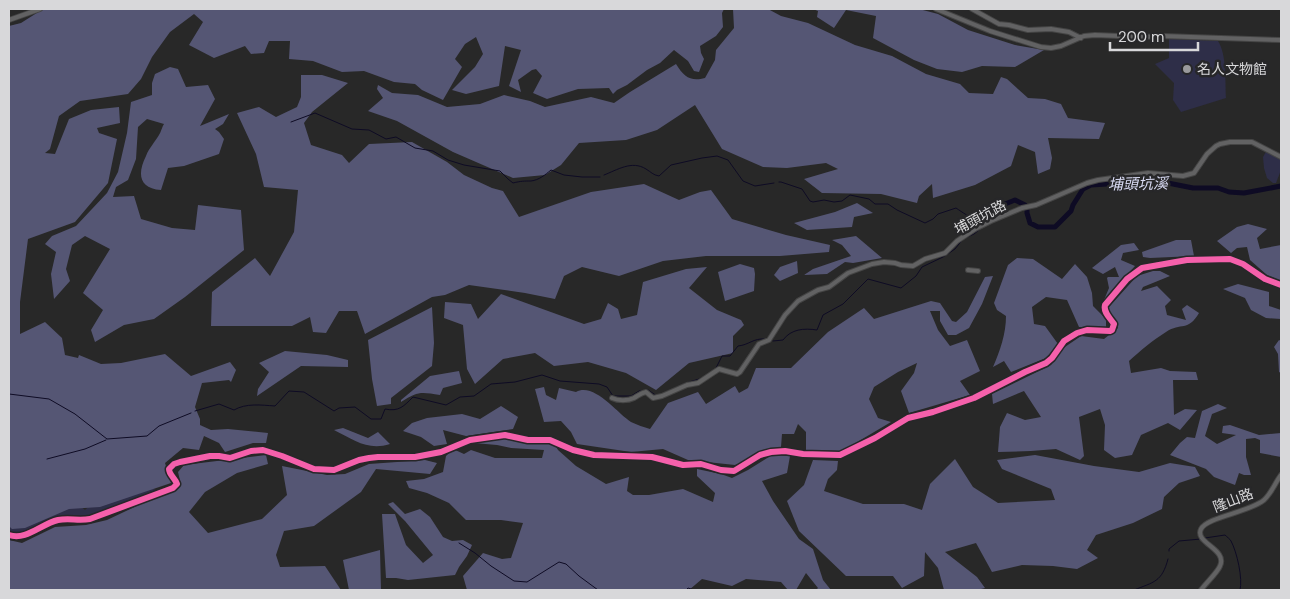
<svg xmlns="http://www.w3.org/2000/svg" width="1290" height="599" font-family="'DM Sans','Noto Sans TC',sans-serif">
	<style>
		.green { fill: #2e2e48 }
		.forest { fill: #555674 }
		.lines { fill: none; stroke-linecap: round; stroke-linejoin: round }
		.stream { stroke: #0e0b24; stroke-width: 1 }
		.river { stroke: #0e0b24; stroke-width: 5 }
		.minor-casing { stroke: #454545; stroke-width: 6 }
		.minor { stroke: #626263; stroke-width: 4 }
		.cycleway-casing { stroke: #272729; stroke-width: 9 }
		.cycleway { stroke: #f560ab; stroke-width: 6 }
		.poi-dot { fill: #9a9a9c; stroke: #272729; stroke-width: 2 }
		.labels { text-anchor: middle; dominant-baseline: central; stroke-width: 5; stroke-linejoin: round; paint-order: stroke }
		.poi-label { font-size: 14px; fill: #d8d8da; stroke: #272729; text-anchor: start }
		.street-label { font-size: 14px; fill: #d8d8da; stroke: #272729 }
		.water-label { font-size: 15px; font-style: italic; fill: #dadcf5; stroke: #272729 }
	</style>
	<rect width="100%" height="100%" fill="#282828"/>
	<path class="green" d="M 1169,39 L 1218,41 C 1227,55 1225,82 1226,98 L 1181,112 L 1173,100 L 1174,83 L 1155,64 L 1169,58 Z
		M 1267,150 L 1281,157 L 1281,170 L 1276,183 L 1273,183 L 1267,178 L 1264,168 L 1263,157 Z
		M 135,481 L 158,491 L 90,518 L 63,515 L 47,521 L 30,532 L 17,535 L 9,532 L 9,492 L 70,498 L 85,510 L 99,496 Z"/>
	<path class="forest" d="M 43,9 L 724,9 L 722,13 L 723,27 L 716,36 L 700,46 L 701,53 L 704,59 L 699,72 L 694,71 L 688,61 L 674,50 L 660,63 L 647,70 L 627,85 L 617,90 L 613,94 L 609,88 L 578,89 L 547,99 L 533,93 L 542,76 L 536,69 L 532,70 L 518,80 L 521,92 L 509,86 L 521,50 L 505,46 L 499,86 L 466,94 L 452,90 L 475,67 L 483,54 L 476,37 L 465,44 L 455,59 L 462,67 L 443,100 L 422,90 L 415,84 L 394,82 L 364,71 L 342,72 L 313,61 L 289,59 L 290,41 L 269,41 L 264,53 L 251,54 L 245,46 L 214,58 L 189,45 L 203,22 L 194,14 L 170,32 L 152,57 L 141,79 L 128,94 L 80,101 L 59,116 L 50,149 L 45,153 L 55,154 L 69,119 L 91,110 L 119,107 L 120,123 L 97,128 L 99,133 L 117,139 L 108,183 L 75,222 L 28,239 L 20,302 L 20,334 L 45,322 L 62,338 L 65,355 L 78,358 L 79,355 L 101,364 L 121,363 L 165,354 L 191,376 L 230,362 L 236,370 L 231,382 L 229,380 L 202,383 L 195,407 L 200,419 L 200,425 L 211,430 L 228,429 L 268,433 L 266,443 L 253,443 L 225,452 L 219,443 L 204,436 L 199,450 L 183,448 L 165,463 L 171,483 L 100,507 L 69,509 L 25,528 L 12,529 L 9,526 L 9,26 L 21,23 Z
		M 733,9 L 768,9 L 781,16 L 808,23 L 855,45 L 892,56 L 926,74 L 960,84 L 969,93 L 993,94 L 1001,77 L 1007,79 L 1028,98 L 1045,99 L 1061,104 L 1068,118 L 1105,123 L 1099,139 L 1048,138 L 1052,158 L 1050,169 L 1038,174 L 1035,152 L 1018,145 L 1011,166 L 975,185 L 933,198 L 932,184 L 919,196 L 917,203 L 881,194 L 822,193 L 804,179 L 838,169 L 826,163 L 787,168 L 763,167 L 722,149 L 695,105 L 657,130 L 626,140 L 579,143 L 561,165 L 545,175 L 513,178 L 453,152 L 397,121 L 368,111 L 383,98 L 377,89 L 378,85 L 392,93 L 418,95 L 447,107 L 480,104 L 504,95 L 530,101 L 545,107 L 591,97 L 614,103 L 630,92 L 676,64 C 684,77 691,82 705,78 L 715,60 L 716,50 L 734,28 Z
		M 813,9 L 919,9 L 938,14 L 968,30 L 1015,45 L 1044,50 L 1015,67 L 982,66 L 962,72 L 937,69 L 914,60 L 873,38 L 876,16 L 846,10 L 834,28 L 817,17 L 818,11 Z
		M 170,67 L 178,69 L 186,87 L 208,85 L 215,99 L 200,126 L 229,114 L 223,124 L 215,129 L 219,132 L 224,139 L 219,154 L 184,166 L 168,168 L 161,190 C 139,188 137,174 146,156 C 149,148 155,142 159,135 C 161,132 162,127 164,124 L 147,119 L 138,127 L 136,159 L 128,180 L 116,187 L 113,197 L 134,196 L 141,219 L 172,228 L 195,230 L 198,205 L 241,210 L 244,250 L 185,297 L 154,319 L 124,325 L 95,342 L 91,330 L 103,310 L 83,293 L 110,249 L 85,236 L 72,245 L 66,269 L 70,281 L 54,299 L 51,274 L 56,252 L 45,244 L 52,236 L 76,226 L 107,193 L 118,172 L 127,133 L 131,102 L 152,95 L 152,83 L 155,74 Z
		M 301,75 L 322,75 L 348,83 L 312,112 L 304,123 L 311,145 L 342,155 L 349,163 L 369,144 L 412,142 L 447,162 L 464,175 L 492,188 L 503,191 L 519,217 L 591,192 L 644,184 L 679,200 L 700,192 L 711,190 L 732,219 L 786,235 L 830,245 L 829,252 L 780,256 L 706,256 L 663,261 L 619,276 L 582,267 L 564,276 L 555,299 L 525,293 L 469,285 L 445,295 L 432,297 L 365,334 L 357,311 L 339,311 L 326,333 L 313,332 L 310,317 L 292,326 L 211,326 L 212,292 L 255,258 L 270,276 L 294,232 L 298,190 L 264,187 L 256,154 L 237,113 L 259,107 L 276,117 L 297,107 L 301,97 Z
		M 857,203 L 873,213 L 854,217 L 852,227 L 807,230 L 794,223 L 835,212 Z
		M 1248,224 L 1267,229 L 1257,238 L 1260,249 L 1281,245 L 1281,281 L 1267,275 L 1250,260 L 1247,247 L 1237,248 L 1231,253 L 1217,241 L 1237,227 Z
		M 856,236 L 882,258 L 853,263 L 845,262 L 827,274 L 804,275 L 813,269 L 851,256 L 842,245 L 832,240 Z
		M 1176,240 L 1191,240 L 1194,256 L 1150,258 L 1143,257 L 1142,252 Z
		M 1134,243 L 1139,250 L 1123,253 L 1121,260 L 1135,266 L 1104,300 L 1109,288 L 1107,278 L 1108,277 L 1119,277 L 1115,267 L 1103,274 L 1092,268 L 1121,245 Z
		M 1017,258 L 1033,259 L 1062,279 L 1075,264 L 1087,277 L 1092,293 L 1093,306 L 1106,319 L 1106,328 L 1079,327 L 1067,300 L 1046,297 L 1032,307 L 1034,324 L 1045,326 L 1058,344 L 1046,358 L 1011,372 L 1004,361 L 993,367 C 1000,351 1006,334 1006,316 L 997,310 L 994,303 L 1008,265 Z
		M 797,261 L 798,273 L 780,281 L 774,275 L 780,267 Z
		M 740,264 L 754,268 L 755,274 L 754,291 L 725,301 L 718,272 Z
		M 707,267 L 689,288 L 717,310 L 741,320 L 744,325 L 733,336 L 733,353 L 689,363 L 656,390 L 626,373 L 588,362 L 554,366 L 535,353 L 503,359 L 475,384 L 467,369 L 463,325 L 444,318 L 445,302 L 471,304 L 478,319 L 501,294 L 584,324 L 601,319 L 608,303 L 618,309 L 621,319 L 637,315 L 643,282 L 686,269 Z
		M 1153,271 L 1160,271 L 1170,276 L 1143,287 L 1141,291 L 1157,286 L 1171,300 L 1165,306 L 1167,315 L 1186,320 L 1182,309 L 1187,305 L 1199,313 C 1188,332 1181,322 1166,332 C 1153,340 1140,351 1129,361 L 1131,373 L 1161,368 L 1170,371 L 1196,372 L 1198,380 L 1173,380 L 1174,415 L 1185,409 L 1197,410 L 1180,430 L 1168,423 L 1141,435 L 1132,455 L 1115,458 L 1104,450 L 1105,425 L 1100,409 L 1079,417 L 1084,456 L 1080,460 L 1056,449 L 1031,451 L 998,452 L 1000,427 L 1007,413 L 1025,420 L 1041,417 L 1024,391 L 993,404 L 992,394 L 1051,365 L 1062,349 L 1081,336 L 1104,339 L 1118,328 L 1108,308 L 1137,276 Z
		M 993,276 L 982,304 L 969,328 L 956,335 L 948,335 L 940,321 L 940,311 L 930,311 L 938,330 L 950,346 L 967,340 L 980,371 L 960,381 L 970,395 L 909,413 L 901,391 L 914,373 L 917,363 L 898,372 L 874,387 L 869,399 L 878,418 L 891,422 L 842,451 L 806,450 L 806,432 L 798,424 L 794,434 L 782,434 L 781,447 L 735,465 L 688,460 L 663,449 L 631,452 L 577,444 L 571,432 L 561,421 L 544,422 L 535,389 L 544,387 L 546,395 L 556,400 L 559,388 L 576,392 C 594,382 617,413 631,422 C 637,425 644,427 650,429 L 668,403 L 698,392 L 706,404 L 735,386 L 739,393 L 748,388 L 756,368 L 791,368 L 828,332 L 864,308 L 874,319 L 931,301 L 940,303 L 952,321 L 956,322 L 967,312 L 985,277 Z
		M 1238,284 L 1269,292 L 1269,306 L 1281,310 L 1281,319 L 1266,318 L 1251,310 L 1245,298 L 1223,289 Z
		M 432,307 L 434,343 L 432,366 L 391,398 L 391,404 L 377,406 L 372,379 L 368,340 Z
		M 1279,340 L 1281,341 L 1281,373 L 1279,372 L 1278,354 L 1274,347 Z
		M 285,351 L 327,355 L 348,360 L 348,367 L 301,366 L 257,396 L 258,389 L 269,372 L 259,363 Z
		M 459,371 L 462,383 L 443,388 L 440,395 C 421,392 418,391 401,402 L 401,400 L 430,376 Z
		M 1218,404 L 1227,408 L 1212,414 L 1205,436 L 1217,444 L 1236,435 L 1222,433 L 1223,426 L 1230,425 L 1259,435 L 1281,433 L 1281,457 L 1260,453 L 1260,440 L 1255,438 L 1246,439 L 1246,457 L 1251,475 L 1244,475 L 1239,473 L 1235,485 L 1214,477 L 1206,469 L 1170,455 L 1180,443 L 1187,437 L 1195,438 L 1202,411 Z
		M 501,406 L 518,417 L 513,429 L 466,436 L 443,430 L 447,444 L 434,446 L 421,437 L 403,431 L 412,423 L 427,418 L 462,414 L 480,419 Z
		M 343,428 L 368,438 L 378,432 L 390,444 C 368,451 354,440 334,430 Z
		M 508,435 L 529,440 L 549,442 L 555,445 L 558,450 L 576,466 L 606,484 L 629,477 L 627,491 L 633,495 L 649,495 L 683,489 L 713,502 L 715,493 L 697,476 L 697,469 L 721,474 L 732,478 L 748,470 L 772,455 L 790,456 L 787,473 L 762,481 L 773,501 L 799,539 L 813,549 L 823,580 L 831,590 L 816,590 L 818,588 L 806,573 L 796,590 L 788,590 L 781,582 L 746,579 L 732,586 L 702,579 L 689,590 L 467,590 L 463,576 L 483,553 L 502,559 L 511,558 L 523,523 L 501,520 L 466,520 L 449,503 L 427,493 L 409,488 L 406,481 L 424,479 L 443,472 L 446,456 L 453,449 L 464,454 L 471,450 L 495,458 L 542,458 L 544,450 L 511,448 L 497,445 L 474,443 L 475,441 Z
		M 266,455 L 268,464 L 237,473 L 205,492 L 189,512 L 208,533 L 262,519 L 287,495 L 282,466 L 327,475 L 345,474 L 369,464 L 425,460 L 437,463 L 430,474 L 376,469 L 361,492 L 314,526 L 284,531 L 276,555 L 280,567 L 325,566 L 341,590 L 9,590 L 9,540 L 22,543 L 55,527 L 86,525 L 107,520 L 181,485 L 178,472 L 184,465 Z
		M 1035,455 L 1094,466 L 1139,472 L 1170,463 L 1195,467 L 1200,476 L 1179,483 L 1164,497 L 1162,509 L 1133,523 L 1096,535 L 1087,550 L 1098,558 L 1077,569 L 1053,566 L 1022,565 L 992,572 L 976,543 L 945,552 L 977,577 L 985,588 L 977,590 L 944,590 L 938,568 L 925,552 L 924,576 L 902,588 L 893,576 L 846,576 L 799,531 L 787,501 L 804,485 L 813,460 L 838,461 L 837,470 L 828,479 L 824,491 L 863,504 L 904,504 L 922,510 L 930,484 L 955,459 L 973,487 L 998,503 L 1055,500 L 1051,489 L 1002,469 L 997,460 Z
		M 393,502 L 405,514 L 420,509 L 430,517 L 443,537 L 452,541 L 463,540 L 472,545 L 467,556 L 459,567 L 455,575 L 408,580 L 396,578 L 386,578 L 382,514 L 395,514 L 406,545 L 423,563 L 433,555 L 405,521 L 388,504 Z
		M 380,550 L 381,590 L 349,590 L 343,560 Z"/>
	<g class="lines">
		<path class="stream" d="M 291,122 L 315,113 L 352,129 L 369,130 L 386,139 L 396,137 L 415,148 L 433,151 L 448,160 L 464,165 L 500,171 L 508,179 L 513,183 C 521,181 524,181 531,181 C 539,180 545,175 551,170 L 564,175 L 582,177 L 600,177
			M 604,175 C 617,170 632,160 646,169 C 651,172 653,175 659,176 L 671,165 L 702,158 L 717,156 L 728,160 L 743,181 L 755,186 L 774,183
			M 779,182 L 781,182 L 802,189 L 810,201 L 813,202 L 824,200 L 834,202 L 842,201 L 850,195 L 869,199 L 875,204 L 888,204 L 897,210 L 925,223 L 933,219 L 938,214 L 956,208 C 971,218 974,222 991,212
			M 987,222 L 990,218 L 991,212
			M 773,341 L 783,340 C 791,329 804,328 817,330 L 823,315 L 843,304 L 868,279 L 901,288 L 916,276 L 922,267 L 943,257 L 955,249 L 963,239 L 974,234 L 979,230
			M 715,370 L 722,356 L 730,356 L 738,346 C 749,345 753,338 765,339
			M 9,394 L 49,399 L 75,414 L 107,439 L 147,436 L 159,426 L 191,413
			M 195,411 L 219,404 L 234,410 C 246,403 261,405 275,406 L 289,391 L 304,392 L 334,411 L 339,408 L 355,407 L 371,419 L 381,419 L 385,409 C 399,412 404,406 413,397 L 446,405 L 460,397 L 474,396 L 491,384 L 515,382 L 542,375 L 560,381 L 599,384 L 607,387 L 613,396 L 631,396 L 639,391 L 648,390 L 657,396 L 686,383 L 699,379 L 706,376
			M 47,459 L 85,449 L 106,440
			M 1205,538 L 1225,535 C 1227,537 1230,539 1231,541 C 1237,552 1243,579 1240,590
			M 459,543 L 475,553 L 491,566 L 514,581 L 527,582 L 559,562 L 566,564 L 579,576 L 598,590
			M 1169,551 L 1169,549 L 1179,541 L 1201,539
			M 686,590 L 688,588 L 694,590
			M 1134,590 C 1154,582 1162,582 1168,559"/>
		<path class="river" d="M 1027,208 L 1027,213 L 1030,223 L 1038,227 L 1055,227 L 1071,211 L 1073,205 L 1083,189 L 1091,185 L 1139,182 L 1163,182 L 1193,188 L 1218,188 L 1229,192 L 1244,193 L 1281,186
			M 991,212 L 1000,206 L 1015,200 L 1025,205"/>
		<defs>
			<path id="minor" d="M 936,9 L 990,31 L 1041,47 L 1051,48 L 1061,46 L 1084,36 L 1095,35 L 1144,37 L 1162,36 L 1281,40
				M 972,9 L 999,24 L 1009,25 L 1028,30 L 1051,29 L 1069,32 L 1081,38
				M 9,20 L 40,9
				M 968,270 L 978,271
				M 612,398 C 618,401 628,401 634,398 C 639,395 641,393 646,392 L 653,398 L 662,396 L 687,385 L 698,383 L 719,369 L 737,374 L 740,372 L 759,344 L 769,340 L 785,315 L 798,301 L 818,290 L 829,287 L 848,273 L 872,264 L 884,262 L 895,263 L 901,265 L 913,266 L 925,259 L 945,253 L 957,241 L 975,229 L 991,221 L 1022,208 L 1036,205 L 1087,183 L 1098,180 L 1148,173 L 1183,176 L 1194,173 L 1207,154 L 1216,146 L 1220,144 L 1230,142 L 1252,142 L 1281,157
				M 9,535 C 26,541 41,524 58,520 C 69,518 79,521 90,519 L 173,488 L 177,484 C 175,478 169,475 169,469 L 174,464 L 180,462 L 210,456 L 219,456 L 230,458 L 251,451 L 263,450 L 282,456 L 314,469 L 334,470 L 359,460 L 369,458 L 378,457 L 415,457 L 441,452 L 470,440 L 505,435 L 528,440 L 550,440 L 573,450 L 594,455 L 652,457 L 683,465 L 701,464 L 721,470 L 734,471 L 760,455 L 771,452 L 785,451 L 803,454 L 840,455 L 875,438 L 908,418 L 933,412 L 974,398 L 1025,372 L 1046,363 L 1052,358 L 1064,341 L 1077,333 L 1087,330 L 1110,331 L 1112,330 L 1114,324 C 1110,318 1103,312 1105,305 L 1127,279 L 1142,268 L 1187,260 L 1230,259 L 1243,264 L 1265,279 L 1281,285
				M 1201,590 C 1205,584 1218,572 1220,566 C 1228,549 1194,543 1201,529 C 1207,517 1250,512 1264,500 C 1271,494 1275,483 1281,475"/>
		</defs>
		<use href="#minor" class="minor-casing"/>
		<use href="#minor" class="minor"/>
		<defs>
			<path id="cycleway" d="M 9,535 C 26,541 41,524 58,520 C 69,518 79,521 90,519 L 173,488 L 177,484 C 175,478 169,475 169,469 L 174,464 L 180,462 L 210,456 L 219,456 L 230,458 L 251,451 L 263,450 L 282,456 L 314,469 L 334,470 L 359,460 L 369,458 L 378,457 L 415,457 L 441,452 L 470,440 L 505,435 L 528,440 L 550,440 L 573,450 L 594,455 L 652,457 L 683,465 L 701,464 L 721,470 L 734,471 L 760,455 L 771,452 L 785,451 L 803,454 L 840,455 L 875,438 L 908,418 L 933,412 L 974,398 L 1025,372 L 1046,363 L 1052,358 L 1064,341 L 1077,333 L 1087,330 L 1110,331 L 1112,330 L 1114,324 C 1110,318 1103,312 1105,305 L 1127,279 L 1142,268 L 1187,260 L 1230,259 L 1243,264 L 1265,279 L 1281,285"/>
		</defs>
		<use href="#cycleway" class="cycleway-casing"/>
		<use href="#cycleway" class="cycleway"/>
	</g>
	<circle class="poi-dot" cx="1187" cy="69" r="5"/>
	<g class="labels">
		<g class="poi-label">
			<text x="1197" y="69">名人文物館</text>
		</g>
		<g class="street-label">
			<text transform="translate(980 217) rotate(-28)">埔頭坑路</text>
			<text transform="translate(1233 500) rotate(-21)">隆山路</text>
		</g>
		<g class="water-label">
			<text transform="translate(1138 184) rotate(-1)">埔頭坑溪</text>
		</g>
	</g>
	<rect width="1290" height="599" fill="none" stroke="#d8d8da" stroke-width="20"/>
	<path d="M1110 42v8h88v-8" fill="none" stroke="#d8d8da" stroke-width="2.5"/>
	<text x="1118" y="42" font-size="15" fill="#d8d8da" stroke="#272729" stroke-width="4" paint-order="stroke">200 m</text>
</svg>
